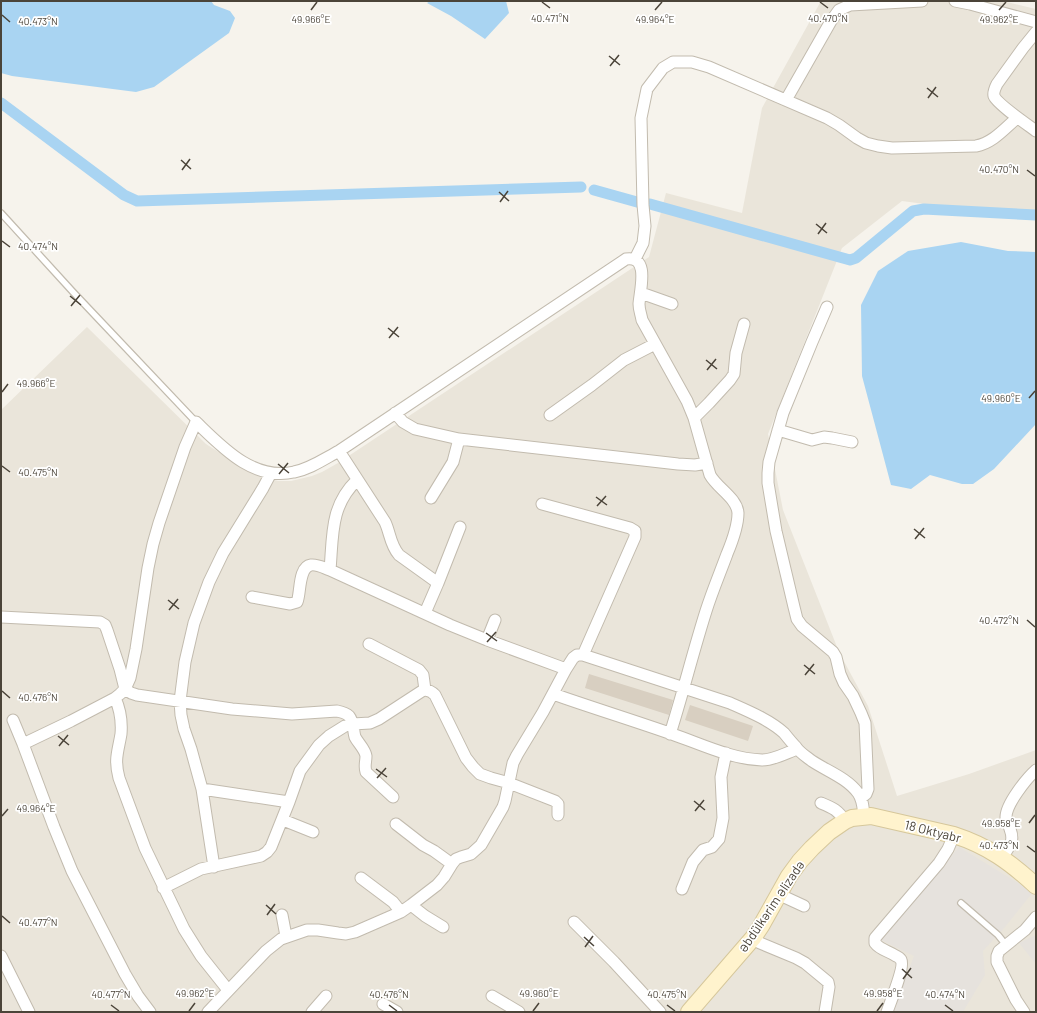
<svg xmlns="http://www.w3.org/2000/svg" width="1037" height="1013" font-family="Barlow,sans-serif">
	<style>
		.residential { fill: #eae5da }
		.industrial { fill: #e6e2dd }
		.water { fill: #a9d4f2 }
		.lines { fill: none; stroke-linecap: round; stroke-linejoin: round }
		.canal { stroke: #a9d4f2; stroke-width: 11 }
		.building { fill: #d8cfc1 }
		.lane-casing { stroke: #c2bbae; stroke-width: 8 }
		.street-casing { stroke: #c2bbae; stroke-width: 13 }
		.secondary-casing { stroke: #d6c79b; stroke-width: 18 }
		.lane { stroke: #fff; stroke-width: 5.5 }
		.street { stroke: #fff; stroke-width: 11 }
		.secondary { stroke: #fff3cd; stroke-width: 16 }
		.ticks { fill: none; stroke: #4b4439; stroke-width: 1.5 }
		.labels { text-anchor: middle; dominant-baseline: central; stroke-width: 3.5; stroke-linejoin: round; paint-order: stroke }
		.street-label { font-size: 13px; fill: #4b4439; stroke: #fff }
		.ticks-label { font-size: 10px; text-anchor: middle; fill: #4b4439; stroke: #fff; stroke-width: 3.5; stroke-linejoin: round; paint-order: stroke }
	</style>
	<rect width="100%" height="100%" fill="#f6f3ec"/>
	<path class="residential" d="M 821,1 L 1003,1 L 1036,9 L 1036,219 L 902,201 L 842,248 L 768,434 L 783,510 L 839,652 L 868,706 L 897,796 L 969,774 L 1036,750 L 1036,1012 L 1,1012 L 1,410 L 87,327 L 206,444 L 253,474 L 278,481 L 291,481 L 312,476 L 322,472 L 338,463 L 649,257 L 666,193 L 742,213 L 762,108 Z"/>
	<path class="industrial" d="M 959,847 L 1033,892 L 1005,927 L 983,951 L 985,975 L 963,1012 L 892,1012 L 914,956 L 881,940 Z
		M 1036,935 L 1036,964 L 1019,943 Z"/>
	<path class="water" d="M 1,1 L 211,1 L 214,5 L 230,11 L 235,18 L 229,33 L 154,87 L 136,92 L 12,76 L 1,73 Z
		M 430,1 L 506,1 L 509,13 L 485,39 L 451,16 L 427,3 Z
		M 961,242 L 1008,251 L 1036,252 L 1036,424 L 994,469 L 973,484 L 962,484 L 930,475 L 911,489 L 891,485 L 862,376 L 861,305 L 878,271 L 908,251 Z"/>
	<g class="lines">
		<path class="canal" d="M 1,103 L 124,195 L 137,201 L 581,187
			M 594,190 L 637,202
			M 650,204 L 850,260 L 856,258 L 913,211 L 924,209 L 1036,215"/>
	</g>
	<path class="building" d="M 589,674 L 673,700 L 669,715 L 585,688 Z
		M 690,705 L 753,726 L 748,741 L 685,720 Z"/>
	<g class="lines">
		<defs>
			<path id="lane" d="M 1,213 L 73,292 L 196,422
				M 961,903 L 998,935 L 1006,945"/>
			<path id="street" d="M 955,1 L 970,4 L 1036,22
				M 1036,32 L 1023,48 L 997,84 C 995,88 993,92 994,96 C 997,104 1028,125 1036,131
				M 786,100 L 831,21 L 839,10 L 850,5 L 922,1
				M 635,259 L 643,243 L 645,226 L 643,205 L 641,118 L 647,89 L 663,68 L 673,62 L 692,62 L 709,67 L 827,118 L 839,125 L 857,138 L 866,143 L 878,146 L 892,148 L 976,146 C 993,143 1005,128 1017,118
				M 641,293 L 672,304
				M 827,307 L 812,342 L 783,413 L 769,462 L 768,473 L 768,483 L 776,531 L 794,607 L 797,619 L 802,626 L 833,652 L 836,657 L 840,674 L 844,683 L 853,696 L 861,713 L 865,723 L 868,789 L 866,794 L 861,798
				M 395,413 L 403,422 L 415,429 L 459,439 L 678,464 L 695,465 L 707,463
				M 550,415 L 592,385 L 624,360 L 655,344
				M 694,418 L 709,403 L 730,380 L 734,374 L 736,353 L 744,324
				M 778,430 L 812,440 L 824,437 L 832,438 L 852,442
				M 339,451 L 385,522 C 390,532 390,545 399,555 L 438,583
				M 431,498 L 453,462 L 459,439
				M 542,504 L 630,528 L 635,531 L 635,537 L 583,655
				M 330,570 C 333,535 330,506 357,480
				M 252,597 L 290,604 L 297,602 C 301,593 298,567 311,565 C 317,564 324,568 330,570 L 450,625 L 487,640 L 566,669
				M 425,613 L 438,583 L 460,527
				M 1,617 L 100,622 L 105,625 L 107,630 L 120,669 L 125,689 L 131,693 L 137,695 L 232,709 L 292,714 L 337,711 C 342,712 346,713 349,716 C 354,722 353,730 355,737 C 358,743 365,749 366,756 C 366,762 364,766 366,772 L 393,797
				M 487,640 L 495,620
				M 369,644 L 419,670 L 423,675 L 425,690
				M 553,694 C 593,708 632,720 672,734 C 701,744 731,759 762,760 C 774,760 786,753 797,749
				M 115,698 C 120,709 122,722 121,734 C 118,752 114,759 119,778 L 145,848 L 184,929 L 201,956 L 228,990
				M 13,720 L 23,744 L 54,827 L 72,871 L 125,974 L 138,996 L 150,1012
				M 23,744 L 71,721 L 115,698 L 120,694 L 125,689 L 130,678 L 136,649 L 148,568 L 153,544 L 159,523 L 185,447 L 196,422 C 222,447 253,481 294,472 C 310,469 324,459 339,451 L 626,259 C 650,255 640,290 639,304 C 639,310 641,314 642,320 L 687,401 L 694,418 L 710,475 C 717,488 737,498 738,513 C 738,527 732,542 727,554 C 720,573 712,592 706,611 C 693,652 683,693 670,734
				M 202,789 L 289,802
				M 821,803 C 833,808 838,810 845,821
				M 283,820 L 313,832
				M 396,824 L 423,845 L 434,851 L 452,864
				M 1002,857 C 1009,847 1015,842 1010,829 C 1009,825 1006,821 1006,817 C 1006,804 1027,778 1036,770
				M 214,867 L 202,789 L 191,749 L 184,729 L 181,715 L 180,701 L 185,662 L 194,623 L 209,582 L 223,553 L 263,488 L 271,473
				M 361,878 L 393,902 L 401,912
				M 163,888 L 201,869 L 261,856 L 267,852 L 271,847 L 289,802 L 300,771 L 319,745 L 329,736 L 345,726 L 353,724 L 370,723 L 379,719 L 422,691 C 427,689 431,691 435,695 L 466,758 L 473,767 L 480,774 L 491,778 L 509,783 L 555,801 L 558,804 L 558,815
				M 682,889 L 693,862 L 703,850 L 712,847 L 719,839 L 723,818 L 721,777 L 726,753
				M 778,894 L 804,906
				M 411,905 L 425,916 L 443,927
				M 282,915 L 286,936
				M 574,922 L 614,962 L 660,1012
				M 753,938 L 760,943 L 796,958 L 805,963 L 828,982 L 829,987 L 825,1012
				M 1,956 L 29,1012
				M 492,996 L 519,1012
				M 383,1004 L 397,1012
				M 208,1012 L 266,951 L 281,939 L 307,930 L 318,930 L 338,933 L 346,934 L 355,932 L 401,912 L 411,905 L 437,885 L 444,877 L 452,864 L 456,859 L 461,857 L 471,854 L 481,845 L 503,807 L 505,801 L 513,763 L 517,755 L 543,712 L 566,669 L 573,658 L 577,655 L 583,655 L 730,703 C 748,711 770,720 784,733 C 788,738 792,743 796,747 C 800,753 807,757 812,761 C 827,771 847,778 858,793 C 863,800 863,807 864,816
				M 312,1012 L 326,996
				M 887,1012 C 890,1003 905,967 901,960 C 901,959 897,956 896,956 C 889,951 880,950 875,943 L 875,938 L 939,863 L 948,849 L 954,835
				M 1024,1012 L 1016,1000 L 997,962 L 997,956 L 999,951 L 1025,930 L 1036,917"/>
			<path id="secondary" d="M 689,1012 L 753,938 L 761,926 L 789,876 L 800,861 L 812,848 L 829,832 L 845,821 L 852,818 L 871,816 L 954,835 C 988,846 1010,862 1036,886"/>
		</defs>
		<use href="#lane" class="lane-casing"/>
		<use href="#street" class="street-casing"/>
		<use href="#secondary" class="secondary-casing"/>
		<use href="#lane" class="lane"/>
		<use href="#street" class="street"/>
		<use href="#secondary" class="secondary"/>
	</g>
	<path class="ticks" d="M 542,2 L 550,8M 820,2 L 828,8M 311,10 L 317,2M 655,10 L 662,2M 999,10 L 1006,2M 2,15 L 10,22M 609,56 L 620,65M 610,66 L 619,55M 927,88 L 938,97M 928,98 L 936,87M 181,160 L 191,169M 182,170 L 190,159M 1027,170 L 1035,176M 499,192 L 509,201M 500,202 L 508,191M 816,224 L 827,233M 818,234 L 826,223M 2,241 L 10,247M 70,296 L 81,305M 71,306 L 80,295M 388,328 L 399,337M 389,338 L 398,327M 706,360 L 717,369M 707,370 L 716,359M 2,392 L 8,384M 1029,398 L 1035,391M 278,464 L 289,473M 2,466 L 10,472M 279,474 L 288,463M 596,497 L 607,505M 597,506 L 606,496M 914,529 L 925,538M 915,539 L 924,528M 168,600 L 179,609M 169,610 L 178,599M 1027,620 L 1035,627M 486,633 L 497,641M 487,642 L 496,632M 804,665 L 815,674M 805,675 L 814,664M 2,691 L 10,698M 58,736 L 69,745M 59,746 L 68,735M 376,769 L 387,777M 377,778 L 386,768M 694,801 L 705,810M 695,811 L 704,800M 2,816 L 8,809M 1029,823 L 1035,815M 1027,846 L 1035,852M 266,905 L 276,914M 267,915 L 275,904M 2,916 L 10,923M 584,937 L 594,946M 585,947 L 593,936M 902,969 L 912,978M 903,979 L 911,968M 111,1005 L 119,1011M 389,1005 L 397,1011M 667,1005 L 675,1011M 945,1005 L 953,1011M 189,1011 L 195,1003M 533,1011 L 539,1003M 877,1011 L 883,1003"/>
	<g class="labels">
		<g class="street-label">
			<text transform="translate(933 831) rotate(14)">18 Oktyabr</text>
			<text transform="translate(771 906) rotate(-56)">Əbdülkərim Əlizadə</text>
		</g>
	</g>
	<g class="ticks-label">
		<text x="550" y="22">40.471°N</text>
		<text x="828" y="22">40.470°N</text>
		<text x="311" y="23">49.966°E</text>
		<text x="655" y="23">49.964°E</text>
		<text x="999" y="23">49.962°E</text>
		<text x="38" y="25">40.473°N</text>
		<text x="999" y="173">40.470°N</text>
		<text x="38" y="250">40.474°N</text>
		<text x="36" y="387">49.966°E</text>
		<text x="1001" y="402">49.960°E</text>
		<text x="38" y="476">40.475°N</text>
		<text x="999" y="624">40.472°N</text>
		<text x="38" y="701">40.476°N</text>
		<text x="36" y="812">49.964°E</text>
		<text x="1001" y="827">49.958°E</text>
		<text x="999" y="849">40.473°N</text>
		<text x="38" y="926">40.477°N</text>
		<text x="195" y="997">49.962°E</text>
		<text x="539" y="997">49.960°E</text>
		<text x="883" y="997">49.958°E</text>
		<text x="111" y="998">40.477°N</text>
		<text x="389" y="998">40.476°N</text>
		<text x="667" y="998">40.475°N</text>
		<text x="945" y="998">40.474°N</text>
	</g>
	<rect width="1037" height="1013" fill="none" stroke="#4b4439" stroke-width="4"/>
</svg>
